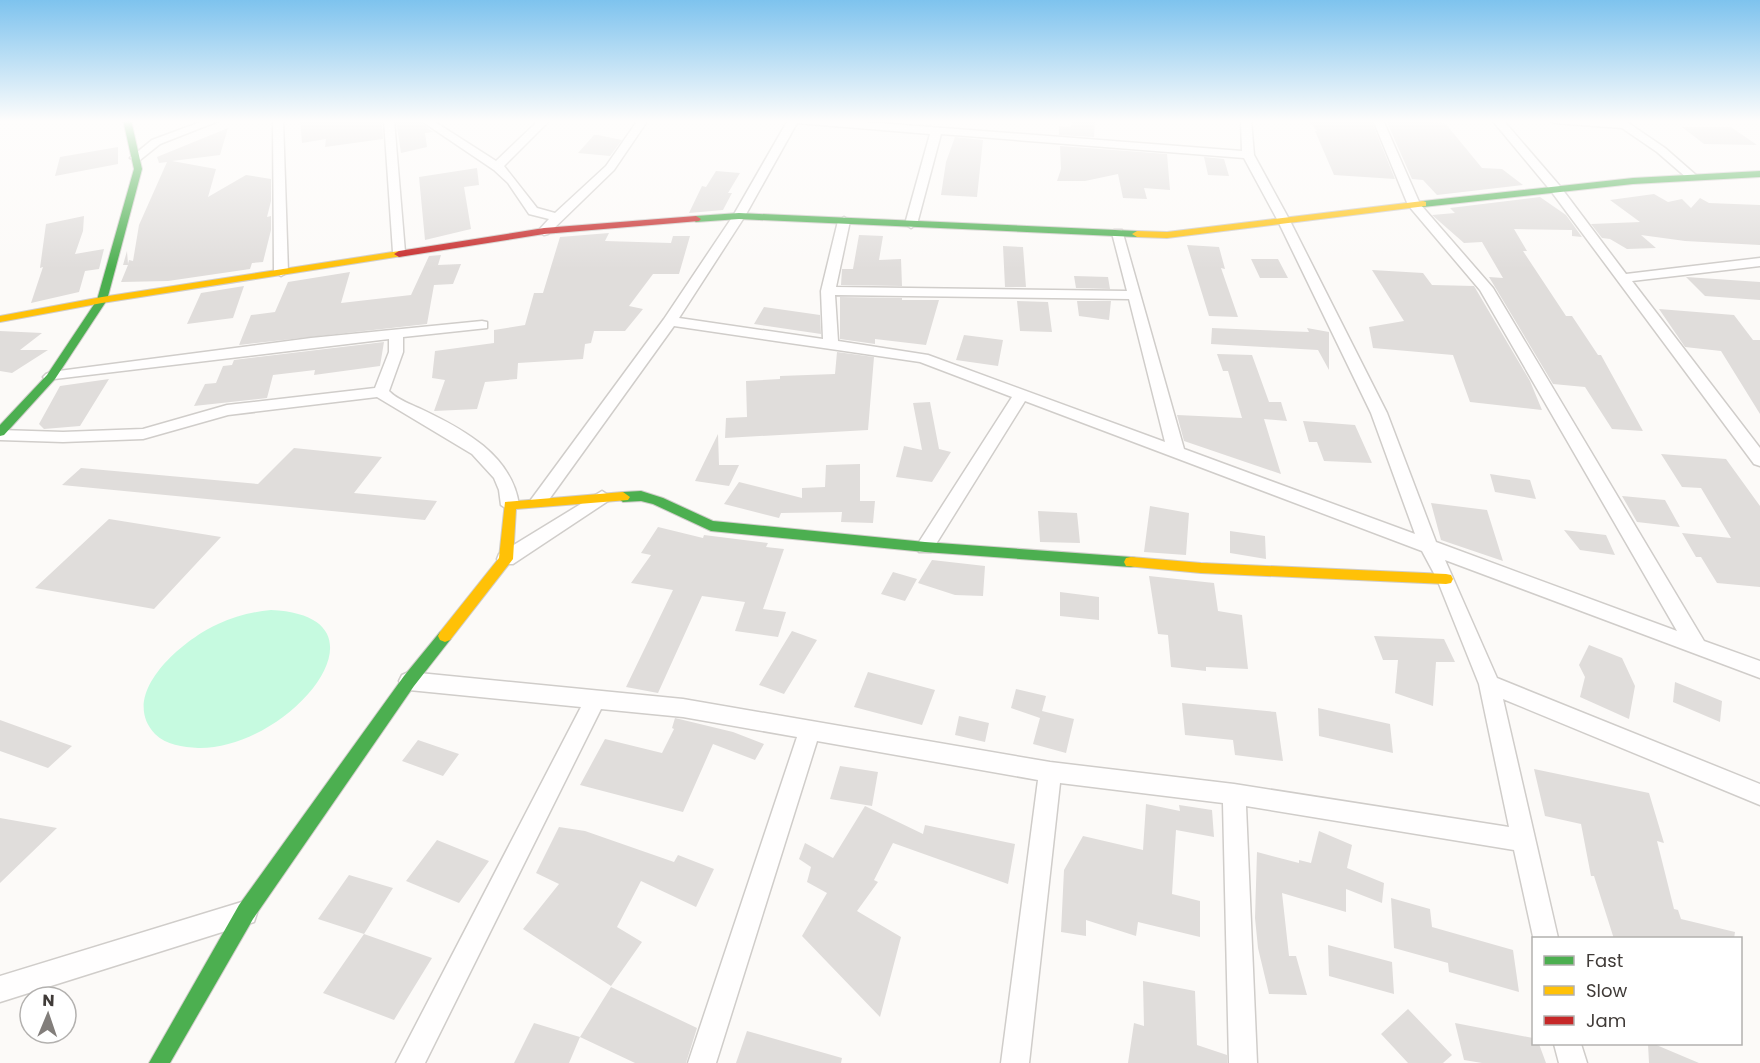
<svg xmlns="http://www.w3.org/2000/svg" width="1760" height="1063" font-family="Poppins,sans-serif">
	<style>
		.green { fill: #c6fae0 }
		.building { fill: #e0dddb }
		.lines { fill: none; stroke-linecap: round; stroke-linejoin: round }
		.street-casing { stroke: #d0cdca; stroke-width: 3 }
		.fast-casing { stroke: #d0cdca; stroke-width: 2 }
		.slow-casing { stroke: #d0cdca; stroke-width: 2 }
		.jam-casing { stroke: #d0cdca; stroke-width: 2 }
		.street { fill: #fffefe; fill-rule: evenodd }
		.fast { fill: #4caf50; fill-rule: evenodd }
		.slow { fill: #ffc107; fill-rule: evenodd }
		.jam { fill: #c62828; fill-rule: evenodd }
	</style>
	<rect width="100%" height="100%" fill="#fcfaf8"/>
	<path class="green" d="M 271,610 C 401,616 289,750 198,748 C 183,747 166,745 155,734 C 117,694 184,639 218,624 C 235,616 252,612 271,610 Z"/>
	<path class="building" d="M 300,120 L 382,120 L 383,139 L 325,147 L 326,139 L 302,143 Z
		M 396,120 L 418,120 L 433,132 L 425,133 L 427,147 L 401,153 Z
		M 1072,120 L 1095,120 L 1094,137 L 1059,135 L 1059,126 L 1071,127 Z
		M 1308,120 L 1371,120 L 1395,179 L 1334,175 L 1315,131 L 1317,131 Z
		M 1386,120 L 1445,123 L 1482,168 L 1502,169 L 1523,185 L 1437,195 L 1423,180 L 1412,179 Z
		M 1682,127 L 1731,127 L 1757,145 L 1704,144 Z
		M 228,128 L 220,155 L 172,161 L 216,169 L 208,197 L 246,175 L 271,179 L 271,201 L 267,217 L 271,216 L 271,230 L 263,262 L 252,263 L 250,269 L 168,281 L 121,282 L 128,265 L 123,265 L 127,251 L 128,264 L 129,260 L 133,261 L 139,225 L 167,162 L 159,163 L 157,157 Z
		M 594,135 L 598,135 L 622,140 L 610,156 L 578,153 Z
		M 955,137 L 983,140 L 977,197 L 941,195 L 946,162 Z
		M 1060,146 L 1167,154 L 1170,190 L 1144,188 L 1147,199 L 1123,198 L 1118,174 L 1085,181 L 1057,181 L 1061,169 Z
		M 118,147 L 118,164 L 55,176 L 60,157 Z
		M 1204,157 L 1224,159 L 1229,176 L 1208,175 Z
		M 477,168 L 479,185 L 464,187 L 471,229 L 425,240 L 419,177 Z
		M 716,171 L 740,173 L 728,193 L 732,193 L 723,210 L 689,213 L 702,186 L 706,187 Z
		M 1654,194 L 1668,202 L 1682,199 L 1691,208 L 1700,198 L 1709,203 L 1760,205 L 1760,245 L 1685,241 L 1641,235 L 1656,248 L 1627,249 L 1610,239 L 1602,238 L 1591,224 L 1640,222 L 1610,200 Z
		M 1540,197 L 1566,215 L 1582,237 L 1572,236 L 1572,230 L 1514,229 L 1527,251 L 1523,251 L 1566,316 L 1572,316 L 1598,355 L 1601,355 L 1643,431 L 1612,429 L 1585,387 L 1553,384 L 1489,277 L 1503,278 L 1482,242 L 1464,243 L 1432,215 L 1455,213 L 1450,208 Z
		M 84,216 L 83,231 L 75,254 L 104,249 L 99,269 L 85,271 L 79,292 L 31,303 L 43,267 L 40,268 L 46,224 Z
		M 609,233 L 605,241 L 671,243 L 673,236 L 690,236 L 679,274 L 653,274 L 629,306 L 643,309 L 625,331 L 594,331 L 591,343 L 585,344 L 583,359 L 518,363 L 517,379 L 485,382 L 477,409 L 434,411 L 445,380 L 432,378 L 435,351 L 494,343 L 494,330 L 525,325 L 534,293 L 543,293 L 560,237 Z
		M 859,235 L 883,236 L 879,260 L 901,259 L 902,286 L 841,285 L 842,269 L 853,269 Z
		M 1187,245 L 1219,247 L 1225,269 L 1221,268 L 1238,317 L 1209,316 Z
		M 1003,246 L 1023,247 L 1026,287 L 1005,287 Z
		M 441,255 L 438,265 L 461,264 L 453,284 L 434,285 L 427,324 L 239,345 L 251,315 L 275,312 L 288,282 L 350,272 L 341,303 L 411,295 L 429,256 Z
		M 1251,259 L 1278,259 L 1288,278 L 1260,278 Z
		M 1372,270 L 1423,273 L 1432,285 L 1474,286 L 1530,381 L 1542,410 L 1470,402 L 1453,355 L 1373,348 L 1369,327 L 1404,321 Z
		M 1074,276 L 1108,277 L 1110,289 L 1076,288 Z
		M 1686,277 L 1760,282 L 1760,300 L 1705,296 Z
		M 244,286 L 233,318 L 187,324 L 201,293 Z
		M 840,297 L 902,298 L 902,300 L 939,300 L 926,345 L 875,339 L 875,344 L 840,339 Z
		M 1017,301 L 1048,302 L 1052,332 L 1020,331 Z
		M 1077,301 L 1111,301 L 1109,320 L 1079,316 Z
		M 764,307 L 820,315 L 821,334 L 754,324 Z
		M 1659,309 L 1734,315 L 1753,340 L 1760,340 L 1760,414 L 1721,351 L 1685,347 Z
		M 1212,328 L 1309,332 L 1307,328 L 1329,332 L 1329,370 L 1318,350 L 1211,344 Z
		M 0,331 L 42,333 L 20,350 L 48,350 L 12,373 L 0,371 Z
		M 964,335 L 1003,340 L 998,366 L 956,360 Z
		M 384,342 L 380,366 L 314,375 L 315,370 L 273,375 L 267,398 L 194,406 L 205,384 L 216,383 L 223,366 L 232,365 L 234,360 Z
		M 837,352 L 874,357 L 868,430 L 725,438 L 726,418 L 747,417 L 746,381 L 780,379 L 780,376 L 835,374 Z
		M 1217,354 L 1252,355 L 1269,402 L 1281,402 L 1287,421 L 1264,419 L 1281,474 L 1184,441 L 1177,415 L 1242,418 L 1228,371 L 1223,371 Z
		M 109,379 L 80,426 L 44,429 L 39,424 L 60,386 Z
		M 930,402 L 939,449 L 951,452 L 932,482 L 896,477 L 904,446 L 922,450 L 913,403 Z
		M 1303,421 L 1355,425 L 1372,463 L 1324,461 L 1317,442 L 1309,442 Z
		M 718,434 L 719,465 L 739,465 L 729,486 L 695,481 Z
		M 294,448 L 382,457 L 354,493 L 437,501 L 425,520 L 62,485 L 81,468 L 258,484 Z
		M 1661,454 L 1726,459 L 1760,506 L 1760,587 L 1717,583 L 1701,557 L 1696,557 L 1682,533 L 1731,538 L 1701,488 L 1682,487 Z
		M 860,464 L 860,501 L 875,501 L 873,523 L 841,522 L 842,512 L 781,513 L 779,518 L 724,504 L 739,482 L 802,498 L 802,488 L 825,487 L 826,465 Z
		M 1490,474 L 1530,480 L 1536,499 L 1495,492 Z
		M 1622,496 L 1665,500 L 1680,527 L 1637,522 Z
		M 1431,503 L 1487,510 L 1503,561 L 1441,540 Z
		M 1150,506 L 1189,513 L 1186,555 L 1144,552 Z
		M 1038,511 L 1077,513 L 1080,543 L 1040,542 Z
		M 109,519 L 221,537 L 154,609 L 35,588 Z
		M 658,527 L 703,538 L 704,535 L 768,543 L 766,547 L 784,549 L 763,609 L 786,612 L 778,637 L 735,631 L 745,602 L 702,596 L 658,693 L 626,687 L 673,590 L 631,583 L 651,555 L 641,553 Z
		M 1564,530 L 1606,535 L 1615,555 L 1580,550 Z
		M 1230,531 L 1265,536 L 1266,559 L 1230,553 Z
		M 932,560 L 985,566 L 983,596 L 955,595 L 918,583 Z
		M 893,572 L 917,579 L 905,601 L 881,594 Z
		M 1149,576 L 1214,583 L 1218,611 L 1242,615 L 1248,669 L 1206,667 L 1206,671 L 1171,667 L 1168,635 L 1158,634 Z
		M 1060,592 L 1099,597 L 1099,620 L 1060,616 Z
		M 792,631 L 817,640 L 784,694 L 759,685 Z
		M 1374,636 L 1444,639 L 1455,662 L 1436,662 L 1433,706 L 1395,693 L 1398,660 L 1383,660 Z
		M 1589,645 L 1622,658 L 1635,686 L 1629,719 L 1580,697 L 1585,677 L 1579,665 Z
		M 868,672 L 935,690 L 922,725 L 854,707 Z
		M 1675,682 L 1722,701 L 1720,722 L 1673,702 Z
		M 1016,689 L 1046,696 L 1042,711 L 1074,719 L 1066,753 L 1033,744 L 1040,718 L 1011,708 Z
		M 1182,703 L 1276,712 L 1283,761 L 1235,755 L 1233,740 L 1185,735 Z
		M 1318,708 L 1390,724 L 1393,753 L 1319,736 Z
		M 959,716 L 989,723 L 985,742 L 955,735 Z
		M 675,718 L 733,732 L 764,744 L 755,760 L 713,744 L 683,812 L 580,785 L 605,739 L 662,753 L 674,729 L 672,728 Z
		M 0,720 L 72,746 L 48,768 L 0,751 Z
		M 418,740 L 459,754 L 443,776 L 402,761 Z
		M 840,766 L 878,772 L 872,806 L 830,799 Z
		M 1534,769 L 1649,793 L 1664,843 L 1657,841 L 1674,909 L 1678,910 L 1681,919 L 1735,932 L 1734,939 L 1614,939 L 1594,876 L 1591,876 L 1581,824 L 1545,816 Z
		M 1146,804 L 1180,811 L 1179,805 L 1212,810 L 1214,837 L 1176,830 L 1172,894 L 1200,901 L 1200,937 L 1138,922 L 1136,936 L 1086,920 L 1086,936 L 1061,932 L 1064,870 L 1083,836 L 1143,850 Z
		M 865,806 L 923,834 L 925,825 L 1015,844 L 1008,884 L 893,843 L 874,880 L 878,882 L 857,911 L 901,937 L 880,1017 L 802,936 L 827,893 L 807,882 L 811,867 L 799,859 L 805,843 L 833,858 Z
		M 0,818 L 57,828 L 0,883 Z
		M 559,827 L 585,831 L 674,862 L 678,855 L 714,869 L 696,907 L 641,881 L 617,927 L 642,942 L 611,986 L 523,929 L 559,884 L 536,873 Z
		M 1319,831 L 1352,845 L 1347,868 L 1384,883 L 1382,903 L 1346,889 L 1346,912 L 1282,893 L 1289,956 L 1296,956 L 1307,995 L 1269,994 L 1258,948 L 1255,918 L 1257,852 L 1299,863 L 1299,860 L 1311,863 Z
		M 437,840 L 489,861 L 459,903 L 406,881 Z
		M 349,875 L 393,888 L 364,934 L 318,919 Z
		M 1391,898 L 1430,909 L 1432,927 L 1513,950 L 1519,992 L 1449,972 L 1448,963 L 1394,948 Z
		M 364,934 L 432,958 L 394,1020 L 323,993 Z
		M 1328,945 L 1392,962 L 1394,994 L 1329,976 Z
		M 1143,981 L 1195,991 L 1197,1045 L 1227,1055 L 1227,1063 L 1128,1063 L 1134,1023 L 1144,1026 Z
		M 611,987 L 697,1028 L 686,1063 L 635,1063 L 580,1037 Z
		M 1408,1009 L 1452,1055 L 1443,1063 L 1408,1063 L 1381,1034 Z
		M 534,1023 L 580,1037 L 569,1063 L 514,1063 Z
		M 1455,1023 L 1533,1038 L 1533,1044 L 1539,1044 L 1546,1063 L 1482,1063 L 1464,1060 Z
		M 747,1031 L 842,1058 L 841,1063 L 736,1063 Z
		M 1648,1044 L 1654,1044 L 1699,1063 L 1649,1063 Z"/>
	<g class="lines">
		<defs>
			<path id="street" d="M 206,120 L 221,120 L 160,144 L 140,160 L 130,158 L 152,140 Z
				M 273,120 L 283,120 L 288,272 L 281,276 L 274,272 Z
				M 384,120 L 394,120 L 405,252 L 399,256 L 393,252 Z
				M 420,120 L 432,120 L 496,161 L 539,120 L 550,120 L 504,166 L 537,208 L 555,213 L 606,166 L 638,120 L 648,120 L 614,170 L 548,234 L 544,235 L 538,231 L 549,219 L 529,214 L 508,183 L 494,170 Z
				M 788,120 L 839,120 L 1242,151 L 1241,120 L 1251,120 L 1254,155 L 1290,221 L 1387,413 L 1436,542 L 1677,631 L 1480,290 L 1408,205 L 1373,120 L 1383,120 L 1420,204 L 1493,288 L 1704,641 L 1760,661 L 1760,678 L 1445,560 L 1497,678 L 1760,784 L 1760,805 L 1503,699 L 1558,938 L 1534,938 L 1534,941 L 1514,850 L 1246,806 L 1257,1063 L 1229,1063 L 1223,803 L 1060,783 L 1029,1063 L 1001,1063 L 1038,780 L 817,741 L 716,1063 L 688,1063 L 797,737 L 683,717 L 601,709 L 425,1063 L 396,1063 L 581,707 L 409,690 L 402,687 L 399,681 L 402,675 L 409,672 L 683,699 L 1050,762 L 1234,784 L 1509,827 L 1479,684 L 1437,579 L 1422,551 L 1025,401 L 931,552 L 919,552 L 916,547 L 919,542 L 1012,397 L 920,362 L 674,326 L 545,505 L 533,505 L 530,501 L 533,497 L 664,319 L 733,216 ZM 797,123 L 930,134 L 905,224 L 911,228 L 917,224 L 941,134 L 1244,158 L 1278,221 L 1371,413 L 1415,534 L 1184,449 L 1122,230 L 1114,230 L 1112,233 L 1127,291 L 836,287 L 850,221 L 844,217 L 838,221 L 821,291 L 823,339 L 679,318 L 745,216 ZM 835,295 L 1129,299 L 1165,442 L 928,355 L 838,341 Z
				M 1492,120 L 1503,120 L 1559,185 L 1626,274 L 1760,258 L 1760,266 L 1632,281 L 1760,448 L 1760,466 L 1754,464 L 1551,191 Z
				M 1549,120 L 1624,120 L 1665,148 L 1697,176 L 1687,178 L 1657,152 L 1622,128 L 1554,123 Z
				M 482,321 L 487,322 L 487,328 L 403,337 L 403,352 L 389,391 C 398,400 410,404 421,409 C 463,429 512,455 519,505 L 510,511 L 501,505 L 499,490 L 494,478 L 472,454 L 377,397 L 228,415 L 143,439 L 63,442 L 0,440 L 0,430 L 63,432 L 143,429 L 227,405 L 375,388 L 389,352 L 389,339 L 46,380 L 43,377 L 46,374 L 51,372 L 311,338 Z
				M 602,491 L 611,497 L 608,501 L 513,564 L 499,564 L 497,559 L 499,554 Z
				M 245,901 L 254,904 L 257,913 L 254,922 L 0,1002 L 0,976 Z
				M 1554,1044 L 1581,1044 L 1587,1063 L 1559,1063 Z"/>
			<path id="fast" d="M 123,120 L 131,120 L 142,169 L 107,300 L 55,379 L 4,435 L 0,436 L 0,425 L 47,375 L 97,300 L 134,169 Z
				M 1760,171 L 1760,177 L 1633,184 L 1423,207 L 1418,204 L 1423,201 L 1633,178 Z
				M 739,213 L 1137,231 L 1142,234 L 1137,237 L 739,219 L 696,222 L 691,219 L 696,216 Z
				M 641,491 L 663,498 L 713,521 L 925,542 L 1131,557 L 1136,558 L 1138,562 L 1136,566 L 1131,567 L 925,552 L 711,531 L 653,504 L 641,501 L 623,502 L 616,497 L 623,492 Z
				M 445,630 L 450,632 L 452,636 L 450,640 L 414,686 L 253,919 L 170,1063 L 149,1063 L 239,905 L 404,676 L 440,632 Z"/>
			<path id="slow" d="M 1423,201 L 1426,202 L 1426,206 L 1167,238 L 1137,237 L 1132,234 L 1137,231 L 1167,232 Z
				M 399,251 L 402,252 L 402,256 L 102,303 L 0,322 L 0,316 L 102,297 Z
				M 623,492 L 630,497 L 628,500 L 516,509 L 513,559 L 450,640 L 445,642 L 440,640 L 438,636 L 440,632 L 499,558 L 505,502 Z
				M 1131,557 L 1201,563 L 1446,574 L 1451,575 L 1453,579 L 1451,583 L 1446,584 L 1201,573 L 1126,566 L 1124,562 L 1126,558 Z"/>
			<path id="jam" d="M 696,216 L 701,219 L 699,221 L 544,234 L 399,257 L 394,254 L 399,251 L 544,228 Z"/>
		</defs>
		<use href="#street" class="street-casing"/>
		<use href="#fast" class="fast-casing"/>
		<use href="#slow" class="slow-casing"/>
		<use href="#jam" class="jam-casing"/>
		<use href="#street" class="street"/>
		<use href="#fast" class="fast"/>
		<use href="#slow" class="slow"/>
		<use href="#jam" class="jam"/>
	</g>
	<linearGradient id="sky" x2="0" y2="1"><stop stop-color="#7ec3ee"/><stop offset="0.45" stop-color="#fefdfc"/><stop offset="1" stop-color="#fefdfc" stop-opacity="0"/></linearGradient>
	<rect width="1760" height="269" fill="url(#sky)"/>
	<rect x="1532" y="937" width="210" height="108" fill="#ffffff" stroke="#b3b1af" stroke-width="1.5"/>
	<rect x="1544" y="956" width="30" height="9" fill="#4caf50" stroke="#b3b1af" stroke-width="1.5"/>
	<text x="1586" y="967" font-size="18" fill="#403b38">Fast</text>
	<rect x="1544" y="986" width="30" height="9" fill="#ffc107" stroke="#b3b1af" stroke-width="1.5"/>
	<text x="1586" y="997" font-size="18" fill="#403b38">Slow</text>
	<rect x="1544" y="1016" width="30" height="9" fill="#c62828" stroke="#b3b1af" stroke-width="1.5"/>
	<text x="1586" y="1027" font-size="18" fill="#403b38">Jam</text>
	<g transform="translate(48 1015) rotate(2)"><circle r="28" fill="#ffffff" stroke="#b3b1af" stroke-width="1.5"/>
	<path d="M0-4.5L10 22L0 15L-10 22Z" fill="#827e7b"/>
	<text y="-9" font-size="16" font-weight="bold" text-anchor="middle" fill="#403b38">N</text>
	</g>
</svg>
